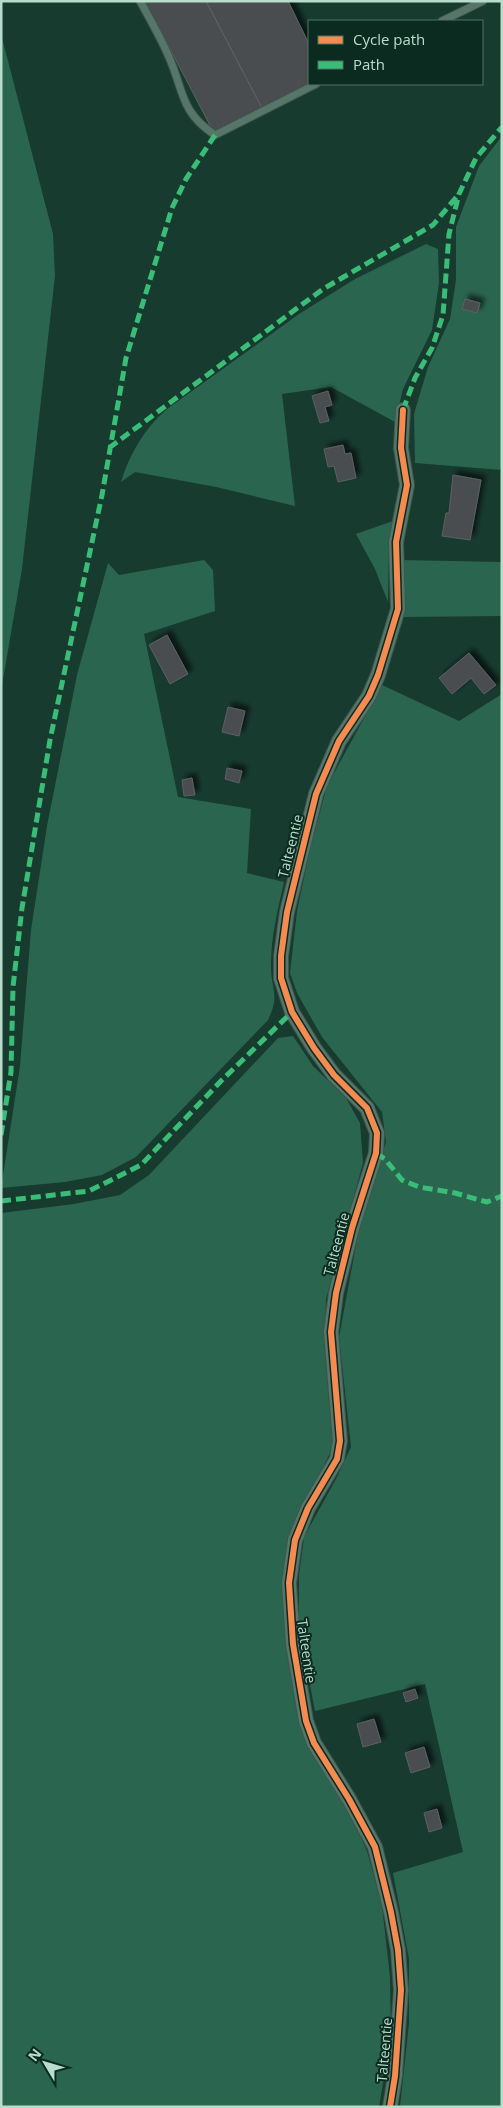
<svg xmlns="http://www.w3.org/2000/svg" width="503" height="2108" font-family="'Open Sans',sans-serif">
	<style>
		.green { fill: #2a654f }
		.building { fill: #494e4f; stroke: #5c6062; filter: url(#shadow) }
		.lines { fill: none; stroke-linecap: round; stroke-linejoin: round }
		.service-casing { stroke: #3c564d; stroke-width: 9 }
		.minor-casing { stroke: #3c564d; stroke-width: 16 }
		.service { stroke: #58756a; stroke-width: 7 }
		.minor { stroke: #58756a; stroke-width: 14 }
		.quiet { stroke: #3abd76; stroke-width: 5; stroke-dasharray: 10 5; stroke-linecap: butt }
		.cycleway-casing { stroke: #0b2b20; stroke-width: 9 }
		.cycleway { stroke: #f68b52; stroke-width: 6 }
		.labels { text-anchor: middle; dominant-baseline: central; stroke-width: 4; stroke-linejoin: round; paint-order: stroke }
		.street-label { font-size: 14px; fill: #b9ddcd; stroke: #0b2b20 }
	</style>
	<defs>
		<filter id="shadow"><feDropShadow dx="4.5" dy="-4.5" stdDeviation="2.5" flood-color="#0009"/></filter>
	</defs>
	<rect width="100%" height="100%" fill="#183b30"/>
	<path class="green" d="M 1,34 L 53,234 L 55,276 L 22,569 L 1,691 Z
		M 502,136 L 502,470 L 415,463 L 414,414 L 428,367 L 450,319 L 456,280 L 456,227 L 479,166 Z
		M 426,244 L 438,249 L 439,283 L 432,330 L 403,389 L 395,422 L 331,387 L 282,394 L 295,506 L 216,487 L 135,472 L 121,482 C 130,453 144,429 167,409 L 299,314 L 355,279 Z
		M 393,521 L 389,542 L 388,602 L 375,569 L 356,534 Z
		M 204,560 L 213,570 L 215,611 L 144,634 L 178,797 L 251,809 L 247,873 L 284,882 C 278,909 271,936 271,963 C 270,989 281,994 268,1020 L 136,1157 L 102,1175 L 65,1182 L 1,1188 L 20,1066 L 31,930 L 47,826 L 77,675 L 108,563 L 119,575 Z
		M 400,560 L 502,562 L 502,616 L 403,617 L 404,574 Z
		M 382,685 L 459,721 L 502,694 L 502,2107 L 400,2107 L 409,2023 L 409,1959 L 393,1873 L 463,1852 L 425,1684 L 315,1711 L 299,1629 L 299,1575 L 304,1537 L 336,1479 L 351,1447 L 339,1337 L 359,1229 L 386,1142 L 382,1112 L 322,1037 L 297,993 L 290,973 L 297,911 L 310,849 L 327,786 Z
		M 293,1036 L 313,1066 L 346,1098 L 360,1123 L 363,1163 L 326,1299 L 325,1352 L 333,1447 L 289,1537 L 305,1737 L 347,1806 L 367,1851 L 382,1905 L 390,1977 L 391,2035 L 379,2107 L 1,2107 L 1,1213 L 74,1204 L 120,1195 L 149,1175 L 278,1038 Z"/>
	<path class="building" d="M 145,1 L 206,1 L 263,110 L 215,135 Z
		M 206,1 L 288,1 L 309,44 L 309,84 L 263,110 Z
		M 465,299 L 480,303 L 477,313 L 462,309 Z
		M 328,391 L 332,405 L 325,407 L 329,421 L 320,423 L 312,396 Z
		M 343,445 L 345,454 L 351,453 L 356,478 L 338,482 L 334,466 L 328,467 L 324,449 Z
		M 453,475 L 481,480 L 470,540 L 442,536 L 446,513 L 449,513 Z
		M 167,635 L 188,674 L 170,684 L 149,645 Z
		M 469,653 L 496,685 L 484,694 L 471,678 L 452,694 L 439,678 Z
		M 228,707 L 245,711 L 239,736 L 222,732 Z
		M 227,768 L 242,771 L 239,783 L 225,779 Z
		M 192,778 L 195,795 L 184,796 L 182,780 Z
		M 415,1689 L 418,1698 L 406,1702 L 403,1693 Z
		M 374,1719 L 381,1742 L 363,1747 L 357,1724 Z
		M 424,1747 L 430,1767 L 411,1773 L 405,1753 Z
		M 437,1809 L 442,1828 L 429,1832 L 424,1813 Z"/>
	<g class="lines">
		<defs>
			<path id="service" d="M 140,1 C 150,19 161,38 169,57 C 184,91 180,112 215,135 L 316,84
				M 442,21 L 483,1"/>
			<path id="minor" d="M 390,2107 L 395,2076 L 401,1990 L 398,1950 L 391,1912 L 375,1847 L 349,1799 L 314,1743 L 306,1721 L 293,1644 L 289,1583 L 295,1540 L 308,1508 L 337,1459 L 340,1441 L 331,1332 L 336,1293 L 352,1228 L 376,1153 L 377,1133 L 367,1108 L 334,1075 L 314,1048 L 292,1012 L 281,978 L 281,956 L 287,912 L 316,794 L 339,741 L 369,696 L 378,675 L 398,609 L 396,542 L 407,485 L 401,448 L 403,410"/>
		</defs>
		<use href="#service" class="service-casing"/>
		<use href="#minor" class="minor-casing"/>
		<use href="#service" class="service"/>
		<use href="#minor" class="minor"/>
		<path class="quiet" d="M 403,410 L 415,378 L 432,348 L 443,315 L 449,234 L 459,194 L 476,158 L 502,127
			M 109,448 L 323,289 L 433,225 L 459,194
			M 1,1135 L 11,1072 L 13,987 L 22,908 L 50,740 L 102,495 L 126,358 L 172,208 L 186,179 L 215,135
			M 376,1153 L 385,1159 L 402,1180 L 419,1187 L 455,1193 L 487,1202 L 502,1196
			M 1,1201 L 89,1191 L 141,1165 L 221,1081 L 292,1012"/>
		<defs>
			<path id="cycleway" d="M 390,2107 L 395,2076 L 401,1990 L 398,1950 L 391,1912 L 375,1847 L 349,1799 L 314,1743 L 306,1721 L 293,1644 L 289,1583 L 295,1540 L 308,1508 L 337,1459 L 340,1441 L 331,1332 L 336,1293 L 352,1228 L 376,1153 L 377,1133 L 367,1108 L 334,1075 L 314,1048 L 292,1012 L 281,978 L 281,956 L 287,912 L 316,794 L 339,741 L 369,696 L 378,675 L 398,609 L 396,542 L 407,485 L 401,448 L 403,410"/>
		</defs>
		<use href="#cycleway" class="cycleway-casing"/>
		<use href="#cycleway" class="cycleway"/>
	</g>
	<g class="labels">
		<g class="street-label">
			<text transform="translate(290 846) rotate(-76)">Talteentie</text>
			<text transform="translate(336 1244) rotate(-75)">Talteentie</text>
			<text transform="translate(307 1651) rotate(82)">Talteentie</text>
			<text transform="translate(384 2050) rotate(-85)">Talteentie</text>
		</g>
	</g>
	<rect width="503" height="2108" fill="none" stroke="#b9ddcd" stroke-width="5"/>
	<rect x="308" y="20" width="175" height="65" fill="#0b2b20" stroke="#517265"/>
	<rect x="318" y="36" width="25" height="8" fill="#f68b52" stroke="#517265"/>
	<text x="353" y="45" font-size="15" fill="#b9ddcd">Cycle path</text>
	<rect x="318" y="61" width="25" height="8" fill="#3abd76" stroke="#517265"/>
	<text x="353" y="70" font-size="15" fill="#b9ddcd">Path</text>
	<g transform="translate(45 2063) rotate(308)" stroke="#0b2b20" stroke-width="4" paint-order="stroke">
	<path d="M0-4L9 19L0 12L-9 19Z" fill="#b9ddcd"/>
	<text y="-8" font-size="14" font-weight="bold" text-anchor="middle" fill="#b9ddcd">N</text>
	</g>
</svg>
